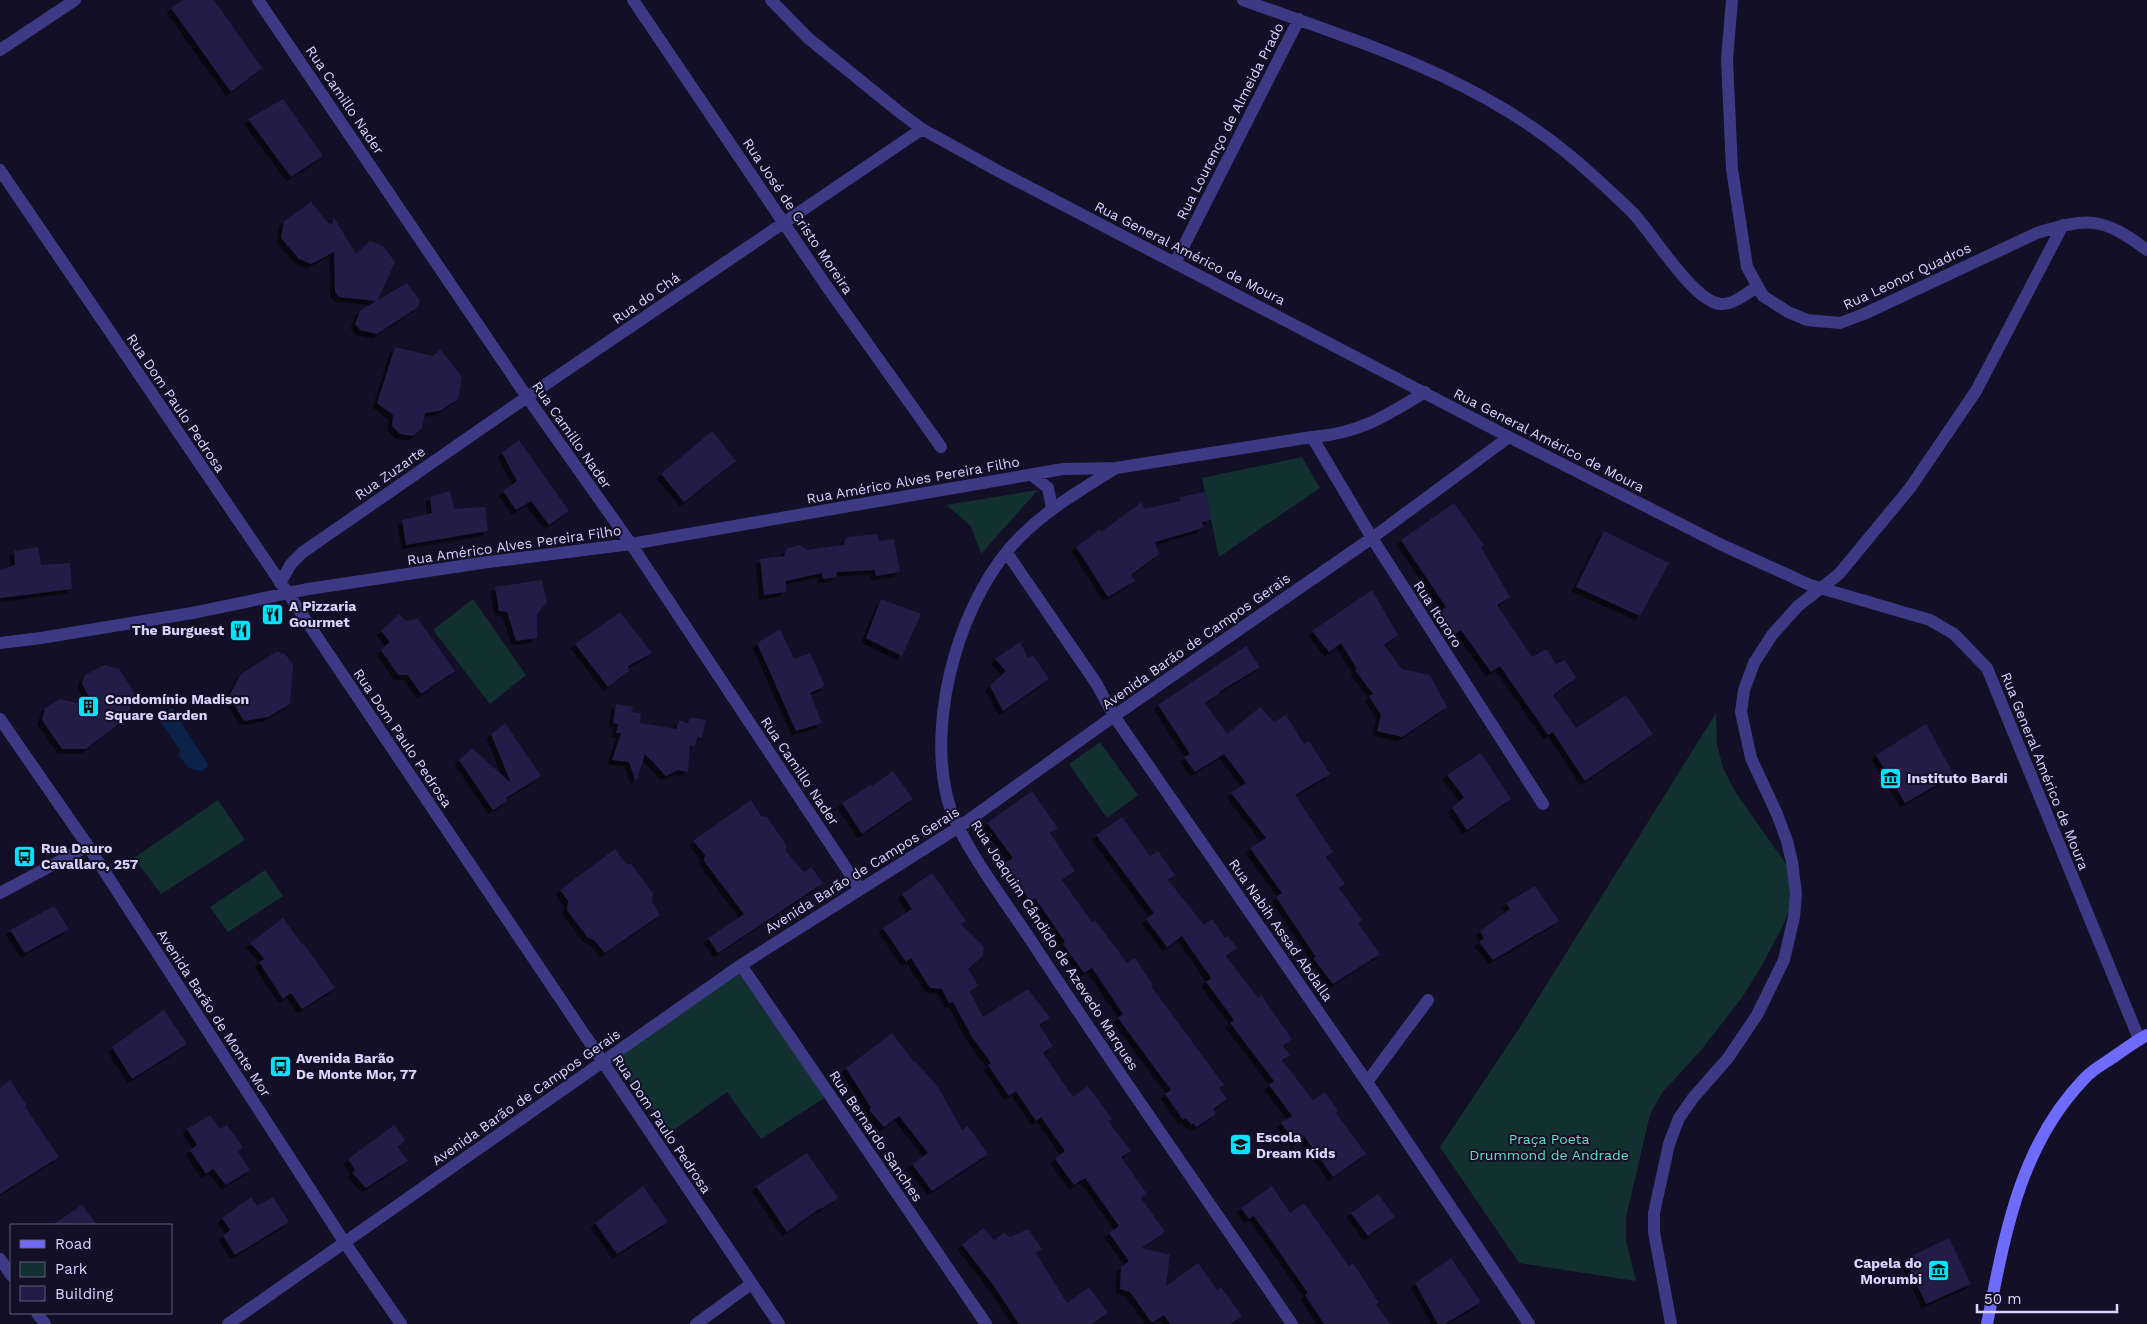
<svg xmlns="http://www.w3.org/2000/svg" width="2147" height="1324" font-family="'Work Sans',sans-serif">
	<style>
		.green { fill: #12302f }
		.water { fill: #0c2248 }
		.building { fill: #241b47; filter: url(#shadow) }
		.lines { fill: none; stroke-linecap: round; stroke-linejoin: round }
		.minor { stroke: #3d3a85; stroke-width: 12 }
		.secondary { stroke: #6f6bff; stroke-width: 12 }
		.labels { text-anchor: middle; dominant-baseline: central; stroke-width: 4; stroke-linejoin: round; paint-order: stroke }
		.street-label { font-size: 14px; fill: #d9d4ff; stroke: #130f26 }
		.poi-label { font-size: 14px; font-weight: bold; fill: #d9d4ff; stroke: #130f26; text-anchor: start }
		.park-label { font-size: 14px; fill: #5fe0c0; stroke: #130f26 }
	</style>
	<defs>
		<filter id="shadow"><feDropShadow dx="-4.5" dy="4.5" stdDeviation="0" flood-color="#0009"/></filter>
	</defs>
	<rect width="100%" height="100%" fill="#130f26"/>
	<path class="green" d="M 1302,457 L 1320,488 L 1219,557 L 1202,478 Z
		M 1038,490 L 981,554 L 971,526 L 946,505 Z
		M 473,599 L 526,675 L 490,704 L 433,630 Z
		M 1716,713 L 1717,744 L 1723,768 L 1736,793 L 1793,874 L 1798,888 L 1783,926 L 1761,967 L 1741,999 L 1702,1049 L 1661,1094 L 1650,1115 L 1626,1217 L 1626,1242 L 1636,1281 L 1519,1263 L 1440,1147 L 1520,1027 Z
		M 1100,742 L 1138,795 L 1107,818 L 1069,764 Z
		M 218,800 L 245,840 L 161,894 L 134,858 Z
		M 265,870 L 283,896 L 228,932 L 210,907 Z
		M 741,965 L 829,1095 L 761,1139 L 727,1092 L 671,1132 L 609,1057 Z"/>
	<path class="water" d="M 172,708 L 209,766 L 201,771 L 188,768 L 179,755 L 180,750 L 160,721 L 163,713 Z"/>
	<path class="building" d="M 183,0 L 214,0 L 262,68 L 231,92 L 171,8 Z
		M 283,99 L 323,156 L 291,177 L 248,119 Z
		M 311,202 L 328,223 L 333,224 L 333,216 L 356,254 L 370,241 L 383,246 L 395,262 L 378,300 L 407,283 L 420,300 L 418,307 L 377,334 L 360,330 L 355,324 L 360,311 L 376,301 L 339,297 L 335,292 L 334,252 L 311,264 L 299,259 L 281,238 L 284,221 Z
		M 395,347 L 433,356 L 440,349 L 462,377 L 458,399 L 440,411 L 425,413 L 422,428 L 413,436 L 400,434 L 392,426 L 393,415 L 377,403 Z
		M 712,431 L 736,461 L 684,502 L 661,474 Z
		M 519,440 L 569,511 L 549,525 L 531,501 L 516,510 L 503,491 L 517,481 L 502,453 Z
		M 450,491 L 454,509 L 485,507 L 488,531 L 406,545 L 402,520 L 432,513 L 430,497 Z
		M 1205,492 L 1211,520 L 1202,522 L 1203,528 L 1155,542 L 1159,554 L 1131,575 L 1135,581 L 1108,597 L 1076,547 L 1100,529 L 1101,532 L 1142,502 L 1144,509 L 1180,501 L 1180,497 Z
		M 1454,503 L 1484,545 L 1481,547 L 1510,597 L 1497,605 L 1532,657 L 1546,649 L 1556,664 L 1565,660 L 1576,678 L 1553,695 L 1576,728 L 1626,695 L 1653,734 L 1585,781 L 1553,732 L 1548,735 L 1500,666 L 1491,672 L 1461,630 L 1452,636 L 1436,614 L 1446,607 L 1401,540 Z
		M 1604,531 L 1669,563 L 1640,616 L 1576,587 Z
		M 877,534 L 879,541 L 894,539 L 900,572 L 876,576 L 875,570 L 837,572 L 836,577 L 823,579 L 822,573 L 786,581 L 786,592 L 764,595 L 760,559 L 784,556 L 786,549 L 800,545 L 807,550 L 843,545 L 847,537 Z
		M 38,547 L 41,565 L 70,563 L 72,589 L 0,598 L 0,570 L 15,565 L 14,551 Z
		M 542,580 L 547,602 L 537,614 L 537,638 L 516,641 L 507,612 L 499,611 L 495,587 Z
		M 1372,590 L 1398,635 L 1384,645 L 1402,669 L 1430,675 L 1447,707 L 1402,737 L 1377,731 L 1381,715 L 1369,696 L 1373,694 L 1355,670 L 1357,669 L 1341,643 L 1329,652 L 1312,631 Z
		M 881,599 L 921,614 L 902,656 L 866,638 Z
		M 620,612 L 652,653 L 628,666 L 629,671 L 608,687 L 575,644 Z
		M 399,614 L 406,621 L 418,619 L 455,671 L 421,694 L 408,675 L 398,675 L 381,650 L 390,642 L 381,631 Z
		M 780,629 L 794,659 L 810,653 L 825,686 L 810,693 L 822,723 L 796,731 L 757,643 Z
		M 1020,642 L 1028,658 L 1033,655 L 1049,679 L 1003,711 L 990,686 L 1006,671 L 995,659 Z
		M 1246,646 L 1260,667 L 1219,692 L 1220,693 L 1205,703 L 1227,734 L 1260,707 L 1274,722 L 1286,715 L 1304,744 L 1309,741 L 1330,774 L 1295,795 L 1333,852 L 1326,857 L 1345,884 L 1339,888 L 1362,920 L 1358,923 L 1380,954 L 1333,984 L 1313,958 L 1316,957 L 1276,897 L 1282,893 L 1250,848 L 1266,838 L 1231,793 L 1246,783 L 1224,754 L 1195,772 L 1184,757 L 1190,754 L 1158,705 Z
		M 276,652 L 285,654 L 293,664 L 290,704 L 268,717 L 244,721 L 229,696 L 241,674 Z
		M 105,665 L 119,669 L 134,692 L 128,717 L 86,749 L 62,749 L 42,720 L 45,708 L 60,699 L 94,707 L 82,683 L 85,675 Z
		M 616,704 L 633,707 L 632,712 L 641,713 L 640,723 L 676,729 L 679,720 L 688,723 L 690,717 L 706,720 L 702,738 L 698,737 L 695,745 L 690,746 L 688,772 L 678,770 L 666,776 L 645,754 L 636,782 L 629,762 L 612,760 L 621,733 L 616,733 L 618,724 L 613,723 Z
		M 505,723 L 541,776 L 506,798 L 507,801 L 493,810 L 459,760 L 472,748 L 511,783 L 491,734 Z
		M 1926,724 L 1954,775 L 1905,803 L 1876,755 Z
		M 1481,753 L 1511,799 L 1467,830 L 1452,808 L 1464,797 L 1447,775 Z
		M 893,771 L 913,799 L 862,834 L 842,803 L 870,785 L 872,786 Z
		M 1032,791 L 1058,828 L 1050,833 L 1075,871 L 1062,880 L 1092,922 L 1095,920 L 1127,963 L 1135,958 L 1153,985 L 1151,986 L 1224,1085 L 1219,1088 L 1227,1099 L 1213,1109 L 1216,1114 L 1196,1127 L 1194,1123 L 1191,1125 L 1186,1118 L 1183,1120 L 1165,1094 L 1171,1090 L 1118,1018 L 1123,1014 L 1092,968 L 1084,973 L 1063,944 L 1065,942 L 1035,898 L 1030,901 L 1005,863 L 1013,858 L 987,823 Z
		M 751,800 L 761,816 L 767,817 L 787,846 L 785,850 L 804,872 L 811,867 L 823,883 L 718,953 L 708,938 L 744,914 L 704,861 L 705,855 L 693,841 Z
		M 1122,817 L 1150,856 L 1158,851 L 1175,875 L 1168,880 L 1204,925 L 1212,919 L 1225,938 L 1228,936 L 1237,948 L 1226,956 L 1258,998 L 1261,995 L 1292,1039 L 1283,1046 L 1290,1055 L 1282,1060 L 1313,1100 L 1325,1092 L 1338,1111 L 1336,1113 L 1366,1154 L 1333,1177 L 1304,1136 L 1295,1142 L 1281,1123 L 1292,1116 L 1269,1085 L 1274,1081 L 1230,1023 L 1234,1020 L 1206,982 L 1211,978 L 1182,936 L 1167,947 L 1146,919 L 1154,913 L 1096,835 Z
		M 615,849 L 626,864 L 631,864 L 653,893 L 652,901 L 660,915 L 605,953 L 594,940 L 588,938 L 567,910 L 568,901 L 560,890 Z
		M 932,873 L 966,921 L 961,924 L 984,947 L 983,956 L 968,969 L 978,985 L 970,992 L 983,1017 L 1028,989 L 1050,1018 L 1039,1025 L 1053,1046 L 1043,1053 L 1073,1097 L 1088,1086 L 1112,1119 L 1108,1121 L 1131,1151 L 1121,1157 L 1147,1194 L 1141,1198 L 1165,1232 L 1142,1248 L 1170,1255 L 1166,1286 L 1198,1263 L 1217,1290 L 1221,1287 L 1242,1316 L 1231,1324 L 1170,1324 L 1164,1315 L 1152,1323 L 1130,1292 L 1120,1289 L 1121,1267 L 1129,1261 L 1109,1233 L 1119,1226 L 1085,1178 L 1074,1185 L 1055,1159 L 1065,1151 L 1041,1117 L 1036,1121 L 1016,1091 L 1009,1096 L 988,1065 L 991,1063 L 972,1037 L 953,1002 L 949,1003 L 942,989 L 930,988 L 911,958 L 906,962 L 883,928 L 912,909 L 902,894 Z
		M 1535,886 L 1559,921 L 1493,960 L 1479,942 L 1484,938 L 1480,931 L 1510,909 L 1506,903 Z
		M 54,906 L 69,929 L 25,953 L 10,930 Z
		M 283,918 L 302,944 L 304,944 L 335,988 L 302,1009 L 291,993 L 283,999 L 259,962 L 265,959 L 250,943 Z
		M 164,1010 L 187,1044 L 132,1079 L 112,1047 Z
		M 892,1033 L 914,1062 L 915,1061 L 938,1087 L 962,1130 L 968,1126 L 988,1154 L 932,1191 L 912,1164 L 928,1153 L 899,1116 L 884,1127 L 869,1110 L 871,1108 L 846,1068 Z
		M 10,1080 L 27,1106 L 25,1107 L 59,1157 L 0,1194 L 0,1088 Z
		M 210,1115 L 220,1129 L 227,1125 L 243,1147 L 238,1152 L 250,1170 L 226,1185 L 213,1169 L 206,1174 L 190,1150 L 197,1145 L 187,1129 Z
		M 394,1125 L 405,1140 L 398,1147 L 408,1161 L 366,1188 L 352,1173 L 355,1170 L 348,1159 Z
		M 807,1153 L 838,1198 L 821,1209 L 820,1208 L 787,1232 L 756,1186 Z
		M 643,1186 L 668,1222 L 617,1254 L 595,1223 Z
		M 1272,1186 L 1290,1213 L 1304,1203 L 1349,1266 L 1353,1263 L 1379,1303 L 1376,1304 L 1390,1324 L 1324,1324 L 1305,1295 L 1308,1293 L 1254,1216 L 1249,1219 L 1241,1208 Z
		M 1378,1194 L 1395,1217 L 1368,1236 L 1351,1213 Z
		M 251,1197 L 257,1206 L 273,1197 L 289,1222 L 235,1255 L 223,1236 L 230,1230 L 222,1218 Z
		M 82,1205 L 97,1225 L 52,1225 Z
		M 983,1228 L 994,1240 L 1004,1233 L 1010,1237 L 1028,1229 L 1042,1249 L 1036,1253 L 1067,1303 L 1089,1287 L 1108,1313 L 1092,1324 L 1019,1324 L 994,1286 L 962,1245 Z
		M 1949,1238 L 1971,1284 L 1926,1304 L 1905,1259 Z
		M 1451,1258 L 1481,1302 L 1445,1324 L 1438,1324 L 1415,1283 Z"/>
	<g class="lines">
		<path class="minor" d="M 258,0 L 527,397 L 631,544 L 860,889
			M 633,0 L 825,284 L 941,447
			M 771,0 L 808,38 L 898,111 L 922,129 L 1000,172 L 1509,437 L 1722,545 L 1810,585 L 1930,620 L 1954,634 L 1987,668 L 2139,1039
			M 1243,0 C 1362,43 1482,78 1580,164 C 1598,180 1616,196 1633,213 C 1653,234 1693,301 1720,304 C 1733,305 1747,293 1757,287
			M 1732,0 L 1727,59 L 1732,169 L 1747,267 L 1763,296 L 1788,312 L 1807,320 L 1840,323 L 1864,314 L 2037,233 C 2090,217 2102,217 2147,250
			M 0,50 L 75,0
			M 0,170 L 287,592 L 779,1324
			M 1175,263 L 1299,19
			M 1312,437 L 1372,538 L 1543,804
			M 1116,468 C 1082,489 1049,508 1020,537 C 961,596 927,715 947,797 C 957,839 1005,901 1030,939 C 1115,1069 1205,1196 1292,1324
			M 1032,475 L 1048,488 L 1052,508
			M 1007,553 L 1096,683 L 1114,716 L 1367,1082 L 1529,1324
			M 280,583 L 291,564 L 303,552 L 527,397 L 922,129
			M 0,643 L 41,638 L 192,613 L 308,589 L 481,563 L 631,544 L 1063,469 L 1116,468 L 1312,437 C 1358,434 1386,416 1425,392
			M 0,719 L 88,846 L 345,1243 L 401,1324
			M 0,893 L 88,846
			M 741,965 L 986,1324
			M 1367,1082 L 1428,1000
			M 0,1259 L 11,1275
			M 37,1313 L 45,1324
			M 228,1324 L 741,965 L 959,827 L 1114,716 L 1372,538 L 1509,437
			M 696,1324 L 751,1284
			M 1671,1324 L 1654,1232 L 1654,1213 L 1669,1144 L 1679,1118 L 1693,1098 L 1728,1058 L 1757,1015 L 1784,960 L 1794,917 L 1796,894 L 1792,862 L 1787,841 L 1777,814 L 1751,758 L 1741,712 L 1744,690 L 1754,663 L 1772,635 L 1798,606 L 1839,574 L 1910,488 L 1976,391 L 2063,225"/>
		<path class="secondary" d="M 1987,1324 C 2005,1235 2019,1146 2085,1078 C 2093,1069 2105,1063 2115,1056 C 2126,1048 2136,1041 2147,1035"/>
	</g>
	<defs>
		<symbol id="restaurant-square" viewBox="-11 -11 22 22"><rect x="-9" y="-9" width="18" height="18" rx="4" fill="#00e5ff" stroke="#130f26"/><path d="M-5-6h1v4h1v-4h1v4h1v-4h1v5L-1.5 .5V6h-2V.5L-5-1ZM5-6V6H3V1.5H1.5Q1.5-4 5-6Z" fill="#111"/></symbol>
		<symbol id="building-square" viewBox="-11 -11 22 22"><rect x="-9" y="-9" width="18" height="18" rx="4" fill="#00e5ff" stroke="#130f26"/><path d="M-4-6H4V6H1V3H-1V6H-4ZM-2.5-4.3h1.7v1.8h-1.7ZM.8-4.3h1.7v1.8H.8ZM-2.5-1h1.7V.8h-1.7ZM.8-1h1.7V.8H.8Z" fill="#111"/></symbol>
		<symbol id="museum-square" viewBox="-11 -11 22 22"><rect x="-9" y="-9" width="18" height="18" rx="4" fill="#00e5ff" stroke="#130f26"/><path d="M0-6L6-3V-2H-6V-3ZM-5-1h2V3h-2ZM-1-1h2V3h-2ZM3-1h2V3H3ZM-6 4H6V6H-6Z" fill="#111"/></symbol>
		<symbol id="bus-square" viewBox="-11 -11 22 22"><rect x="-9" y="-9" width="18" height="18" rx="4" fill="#00e5ff" stroke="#130f26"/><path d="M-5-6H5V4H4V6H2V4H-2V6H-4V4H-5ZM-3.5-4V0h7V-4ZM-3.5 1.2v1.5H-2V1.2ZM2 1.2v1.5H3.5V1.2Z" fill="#111"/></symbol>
		<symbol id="school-square" viewBox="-11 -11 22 22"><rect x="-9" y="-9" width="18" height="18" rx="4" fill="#00e5ff" stroke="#130f26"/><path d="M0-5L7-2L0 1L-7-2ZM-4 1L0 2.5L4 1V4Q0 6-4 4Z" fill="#111"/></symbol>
	</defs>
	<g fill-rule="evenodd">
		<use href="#restaurant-square" x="260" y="602" width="25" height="25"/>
		<use href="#restaurant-square" x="228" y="618" width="25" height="25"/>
		<use href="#building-square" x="76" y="694" width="25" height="25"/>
		<use href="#museum-square" x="1878" y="766" width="25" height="25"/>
		<use href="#bus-square" x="12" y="844" width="25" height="25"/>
		<use href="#bus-square" x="268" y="1054" width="25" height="25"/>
		<use href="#school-square" x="1228" y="1132" width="25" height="25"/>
		<use href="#museum-square" x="1926" y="1258" width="25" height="25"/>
	</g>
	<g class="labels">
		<g class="street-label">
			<text transform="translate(345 100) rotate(56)">Rua Camillo Nader</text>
			<text transform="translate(1230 121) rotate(-63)">Rua Lourenço de Almeida Prado</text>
			<text transform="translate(798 216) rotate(56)">Rua José de Cristo Moreira</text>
			<text transform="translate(1190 253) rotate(27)">Rua General Américo de Moura</text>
			<text transform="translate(1907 276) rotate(-25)">Rua Leonor Quadros</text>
			<text transform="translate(646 298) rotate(-35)">Rua do Chá</text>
			<text transform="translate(176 403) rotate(56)">Rua Dom Paulo Pedrosa</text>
			<text transform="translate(572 435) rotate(55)">Rua Camillo Nader</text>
			<text transform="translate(1549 440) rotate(27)">Rua General Américo de Moura</text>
			<text transform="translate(390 473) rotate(-35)">Rua Zuzarte</text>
			<text transform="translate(913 480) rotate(-10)">Rua Américo Alves Pereira Filho</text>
			<text transform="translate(514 545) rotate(-8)">Rua Américo Alves Pereira Filho</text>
			<text transform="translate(1438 614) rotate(57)">Rua Itororo</text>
			<text transform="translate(1196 641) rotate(-35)">Avenida Barão de Campos Gerais</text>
			<text transform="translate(403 738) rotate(56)">Rua Dom Paulo Pedrosa</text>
			<text transform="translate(800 771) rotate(56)">Rua Camillo Nader</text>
			<text transform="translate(2045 771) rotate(68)">Rua General Américo de Moura</text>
			<text transform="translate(862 870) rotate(-32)">Avenida Barão de Campos Gerais</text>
			<text transform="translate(1281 930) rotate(55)">Rua Nabih Assad Abdalla</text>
			<text transform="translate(1055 945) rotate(57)">Rua Joaquim Cândido de Azevedo Marques</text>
			<text transform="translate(214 1013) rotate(57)">Avenida Barão de Monte Mor</text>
			<text transform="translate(526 1097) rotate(-35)">Avenida Barão de Campos Gerais</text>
			<text transform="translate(662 1124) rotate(56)">Rua Dom Paulo Pedrosa</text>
			<text transform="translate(876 1136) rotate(56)">Rua Bernardo Sanches</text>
		</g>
		<g class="poi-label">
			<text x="289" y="606">A Pizzaria<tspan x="289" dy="16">Gourmet</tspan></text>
			<text x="224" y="630" text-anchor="end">The Burguest</text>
			<text x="105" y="699">Condomínio Madison<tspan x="105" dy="16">Square Garden</tspan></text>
			<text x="1907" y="778">Instituto Bardi</text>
			<text x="41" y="848">Rua Dauro<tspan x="41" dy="16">Cavallaro, 257</tspan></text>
			<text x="296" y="1058">Avenida Barão<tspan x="296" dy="16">De Monte Mor, 77</tspan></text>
			<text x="1256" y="1137">Escola<tspan x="1256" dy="16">Dream Kids</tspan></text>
			<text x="1922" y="1263" text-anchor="end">Capela do<tspan x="1922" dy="16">Morumbi</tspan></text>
		</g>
		<g class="park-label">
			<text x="1549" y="1139">Praça Poeta<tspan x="1549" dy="16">Drummond de Andrade</tspan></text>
		</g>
	</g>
	<rect x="10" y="1224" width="162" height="90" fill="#130f26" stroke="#625e7d"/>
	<rect x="20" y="1240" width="25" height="8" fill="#6f6bff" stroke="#625e7d"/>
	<text x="55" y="1249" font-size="15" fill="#d9d4ff">Road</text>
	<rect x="20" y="1262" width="25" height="15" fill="#12302f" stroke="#625e7d"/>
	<text x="55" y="1274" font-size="15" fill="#d9d4ff">Park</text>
	<rect x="20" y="1286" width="25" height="15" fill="#241b47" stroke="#625e7d"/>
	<text x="55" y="1299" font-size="15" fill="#d9d4ff">Building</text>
	<path d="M1977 1304v8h140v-8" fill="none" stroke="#d9d4ff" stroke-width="2.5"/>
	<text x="1984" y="1304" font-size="15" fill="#d9d4ff" stroke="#130f26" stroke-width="4" paint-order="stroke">50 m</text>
</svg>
